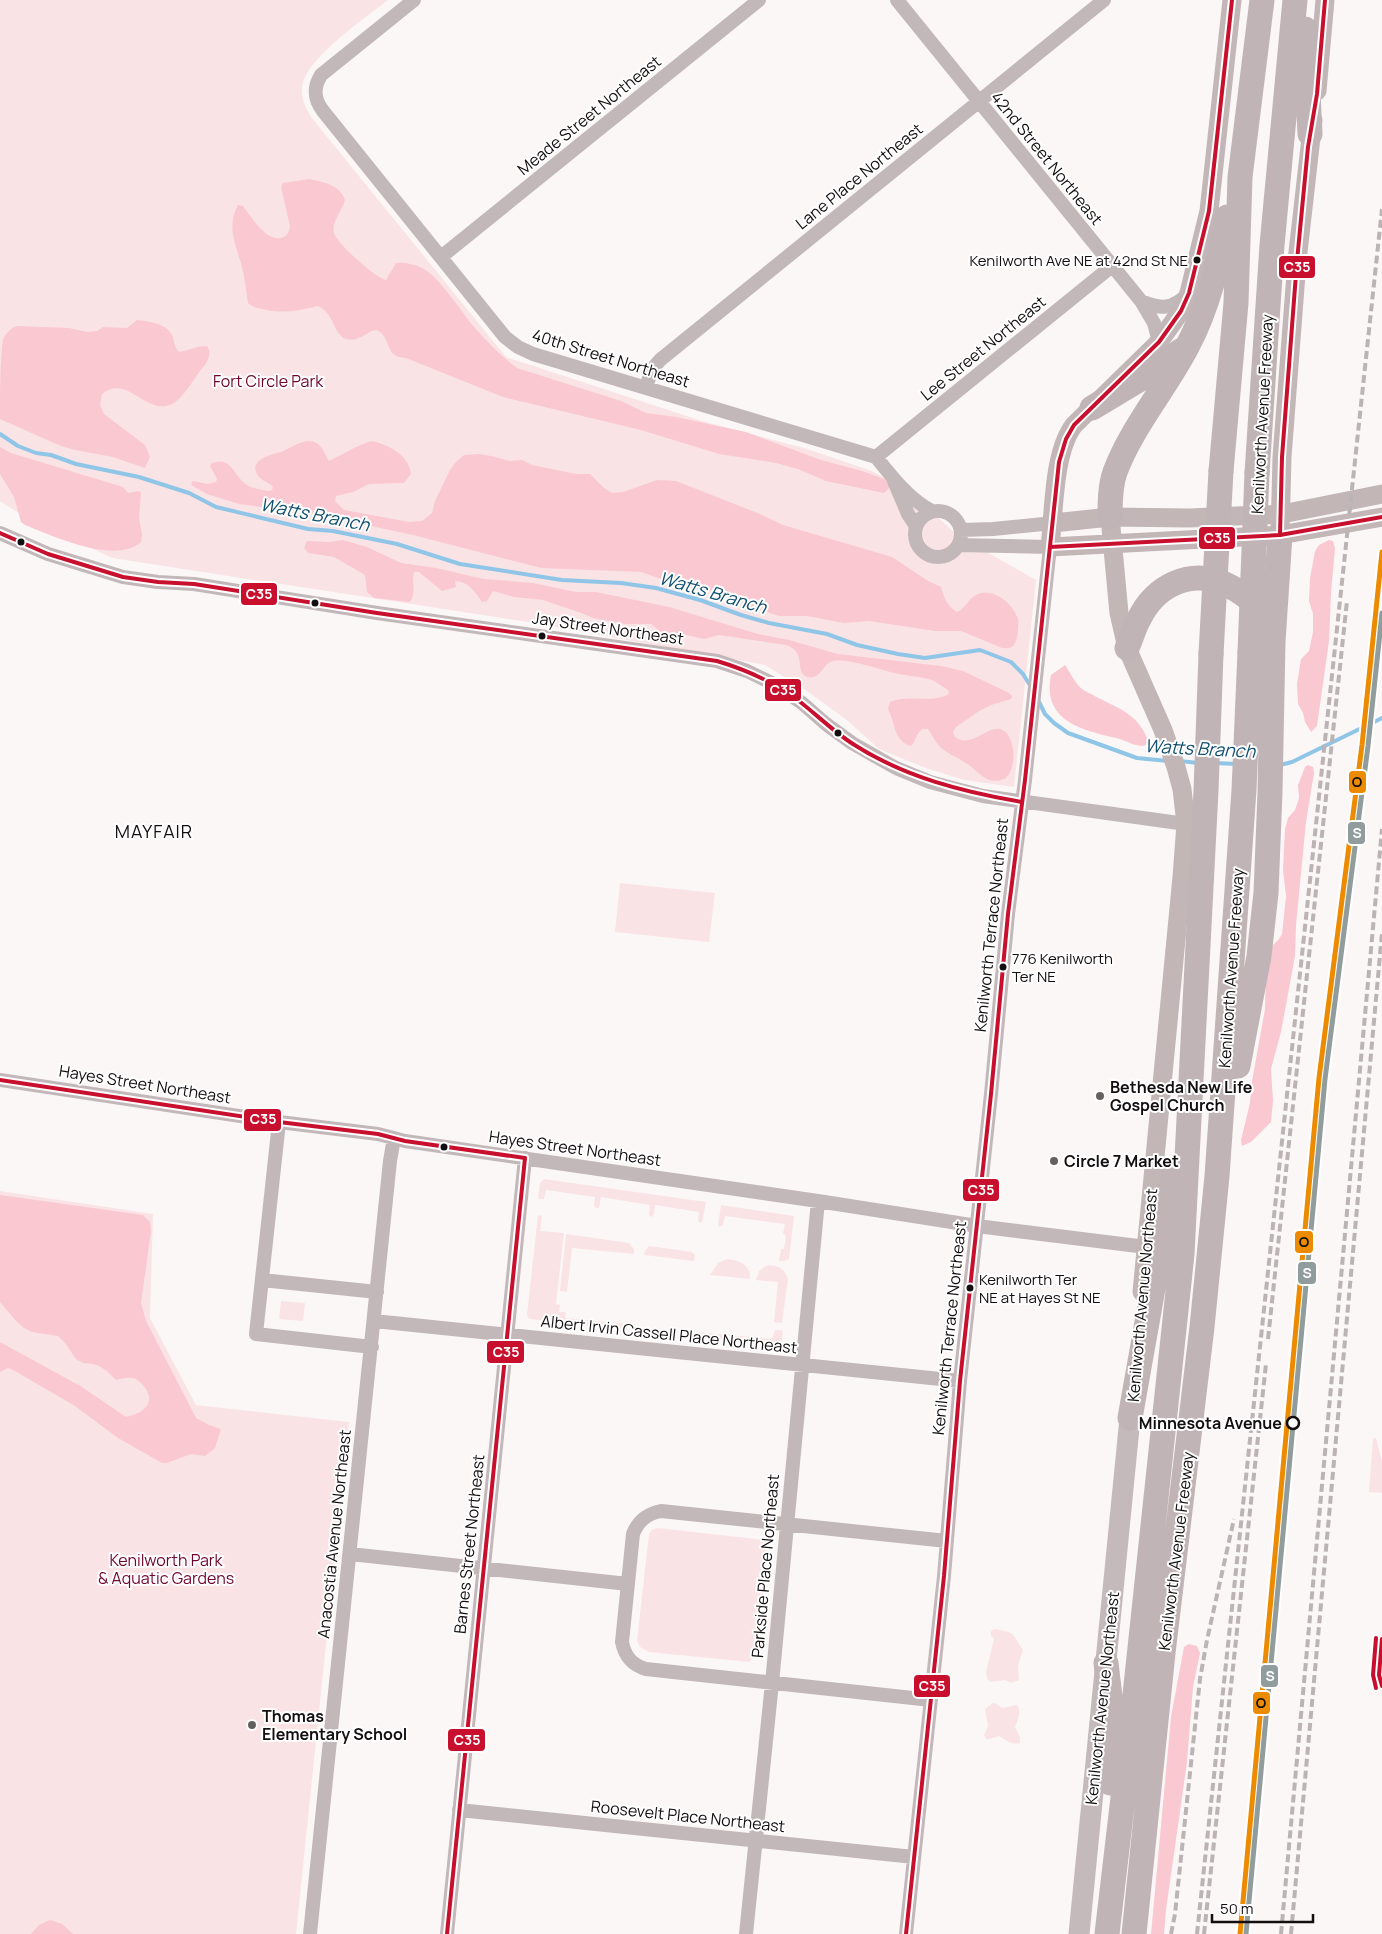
<svg xmlns="http://www.w3.org/2000/svg" width="1382" height="1934" font-family="Manrope,sans-serif">
	<style>
		.green { fill: #fae3e5 }
		.forest { fill: #fac8d0 }
		.lines { fill: none; stroke-linecap: round; stroke-linejoin: round }
		.stream { stroke: #8fc5e7; stroke-width: 4 }
		.minor { stroke: #c3b8b9; stroke-width: 14 }
		.secondary { stroke: #c2b6b7; stroke-width: 19 }
		.primary { stroke: #c5babb; stroke-width: 21 }
		.motorway { stroke: #c0b4b6; stroke-width: 25 }
		.rail { stroke: #bbb3b4; stroke-width: 4; stroke-dasharray: 8 4; stroke-linecap: butt }
		.motorway-bridge { stroke: #c0b4b6; stroke-width: 25 }
		.bus-1-casing { stroke: #fff; stroke-width: 8 }
		.bus-2-casing { stroke: #fff; stroke-width: 8 }
		.bus-3-casing { stroke: #fff; stroke-width: 8 }
		.bus-1 { stroke: #c8102e; stroke-width: 4 }
		.bus-2 { stroke: #c8102e; stroke-width: 4 }
		.bus-3 { stroke: #c8102e; stroke-width: 4 }
		.metro-1-casing { stroke: #fff; stroke-width: 9 }
		.metro-2-casing { stroke: #fff; stroke-width: 9 }
		.metro-1 { stroke: #ed8b00; stroke-width: 5 }
		.metro-2 { stroke: #919d9d; stroke-width: 5 }
		.bus-dot { fill: #130e0f; stroke: #fff; stroke-width: 2 }
		.poi-dot { fill: #656060; stroke: #fff; stroke-width: 2 }
		.stop-dot { fill: #fff; stroke: #130e0f; stroke-width: 2.5 }
		.labels { text-anchor: middle; dominant-baseline: central; stroke-width: 4; stroke-linejoin: round; paint-order: stroke }
		.bus-label { font-size: 15px; fill: #130e0f; stroke: #fff; text-anchor: start }
		.street-label { font-size: 16px; fill: #130e0f; stroke: #fff }
		.park-label { font-size: 16px; fill: #6f052c; stroke: #fff }
		.poi-label { font-size: 16px; font-weight: bold; fill: #130e0f; stroke: #fff; text-anchor: start }
		.stop-label { font-size: 16px; font-weight: bold; fill: #130e0f; stroke: #fff; text-anchor: end }
		.water-label { font-size: 18px; font-style: italic; fill: #125071; stroke: #fff }
		.neighbourhood-label { font-size: 18px; letter-spacing: 1px; fill: #130e0f; stroke: #fff }
		.line-badge { stroke: #fff; stroke-width: 2 }
		.badge-label { font-size: 14px; text-anchor: middle; font-weight: bold; fill: #fff }
		.pale-badge-label { font-size: 14px; text-anchor: middle; font-weight: bold; fill: #111 }
	</style>
	<rect width="100%" height="100%" fill="#fcf7f7"/>
	<path class="green" d="M 0,0 L 388,0 C 366,18 304,59 302,88 C 301,99 306,108 311,117 L 506,357 L 702,421 L 804,448 L 872,471 L 910,492 L 957,535 L 1036,580 L 1014,787 L 964,780 L 923,767 L 879,749 L 848,721 L 807,691 L 765,665 L 528,622 L 112,558 L 25,517 L 0,501 Z
		M 620,883 L 715,893 L 709,942 L 615,932 Z
		M 544,1179 L 706,1202 L 702,1222 L 700,1223 L 698,1221 L 699,1212 L 655,1205 L 654,1215 L 651,1217 L 649,1215 L 650,1205 L 601,1197 L 599,1208 L 596,1208 L 594,1206 L 595,1197 L 546,1190 L 544,1199 L 538,1199 L 540,1183 Z
		M 0,1191 L 153,1214 L 150,1318 L 196,1405 L 349,1422 L 296,1934 L 0,1934 Z
		M 721,1205 L 794,1216 L 789,1259 L 784,1261 L 779,1261 L 781,1249 L 784,1249 L 786,1236 L 783,1233 L 785,1224 L 725,1216 L 723,1225 L 720,1227 L 718,1225 Z
		M 538,1215 L 542,1216 L 540,1231 L 564,1233 L 556,1304 L 560,1305 L 559,1312 L 566,1312 L 565,1318 L 628,1324 L 627,1330 L 529,1319 L 527,1315 Z
		M 566,1234 L 629,1243 L 634,1249 L 634,1254 L 572,1248 L 567,1292 L 560,1291 Z
		M 649,1246 L 692,1252 L 695,1255 L 694,1261 L 644,1255 L 645,1251 Z
		M 727,1259 C 740,1260 751,1265 750,1279 L 710,1275 L 718,1263 Z
		M 766,1266 C 776,1264 785,1268 788,1279 L 782,1323 L 774,1322 L 778,1282 L 756,1280 L 759,1271 Z
		M 281,1301 L 305,1303 L 303,1321 L 279,1319 Z
		M 775,1330 L 781,1330 L 783,1332 L 781,1346 L 696,1337 L 697,1332 L 772,1339 Z
		M 1373,1438 L 1376,1438 L 1382,1461 L 1382,1493 L 1369,1492 Z
		M 658,1528 L 764,1540 L 767,1547 L 755,1656 L 749,1662 L 649,1652 L 640,1647 L 637,1641 L 649,1534 L 652,1530 Z
		M 995,1629 C 1018,1633 1011,1633 1023,1650 L 1018,1665 L 1019,1680 L 1011,1683 L 1005,1680 L 991,1682 L 987,1679 L 986,1672 L 994,1639 L 991,1636 L 991,1631 Z
		M 993,1703 L 997,1704 L 1002,1708 L 1017,1705 C 1022,1712 1018,1718 1015,1727 L 1020,1737 L 1020,1743 C 1012,1746 1006,1740 999,1736 L 990,1739 L 986,1739 L 984,1735 L 988,1726 L 985,1709 Z"/>
	<path class="forest" d="M 309,179 C 324,182 340,185 345,200 C 342,211 331,222 334,233 C 337,244 376,278 386,280 L 396,263 C 404,262 414,264 422,268 C 440,277 461,312 475,328 C 488,343 501,356 517,368 L 621,401 L 646,413 L 676,417 L 746,432 L 821,460 L 862,471 L 887,480 L 890,487 L 884,493 L 826,481 L 798,469 L 776,463 L 719,454 L 641,430 L 503,397 L 406,358 C 383,357 393,339 377,330 C 368,331 364,337 356,339 C 332,344 338,315 318,306 C 296,311 284,314 262,309 C 257,308 252,307 248,303 C 246,291 245,279 242,267 C 236,244 226,228 238,205 L 243,206 C 251,216 265,241 281,238 C 287,236 289,233 290,226 L 281,187 L 283,183 Z
		M 137,320 C 148,321 167,324 172,335 C 175,342 174,349 180,352 L 198,347 L 207,346 C 212,353 208,362 203,367 C 195,377 182,401 170,405 C 144,414 128,374 102,394 L 100,405 L 104,414 L 145,445 L 150,457 L 145,468 L 113,457 L 75,450 L 61,446 L 0,419 C 0,398 0,358 3,340 C 5,334 10,329 16,326 L 69,328 L 87,332 L 97,331 L 103,327 L 127,328 Z
		M 372,441 C 389,445 409,455 411,474 L 404,483 L 369,484 L 353,492 L 336,496 L 335,501 L 344,510 L 409,522 L 422,521 L 432,513 L 435,501 L 450,470 L 455,463 L 464,455 L 479,454 L 491,456 L 510,461 L 522,460 L 532,465 L 576,474 L 590,474 L 604,488 L 612,493 L 623,492 L 657,480 L 676,481 L 760,514 L 783,525 L 892,557 L 928,581 L 941,587 C 944,598 947,606 957,612 C 966,608 969,597 978,594 C 995,588 1013,604 1018,619 C 1019,625 1018,641 1013,646 C 1010,649 1006,648 1002,648 L 961,631 L 935,631 L 869,621 L 844,623 L 807,616 L 779,616 L 755,608 L 720,593 L 684,587 L 641,572 L 541,568 L 413,535 L 310,513 L 239,504 L 207,494 L 191,485 L 193,481 L 207,484 L 216,482 L 217,479 L 210,466 L 212,463 C 233,455 234,479 249,486 C 255,489 263,490 269,491 L 272,490 L 273,487 C 268,481 259,481 256,472 C 251,459 273,454 281,452 C 291,448 307,435 318,444 C 323,448 326,456 329,461 C 344,454 357,445 372,441 Z
		M 0,447 L 11,453 L 123,487 L 128,493 L 139,491 L 141,493 L 139,517 L 142,535 L 141,542 C 115,565 53,536 25,525 L 21,522 L 14,497 L 0,474 Z
		M 343,540 L 367,547 L 401,563 L 436,568 L 484,579 L 533,583 L 576,592 L 596,592 L 669,607 L 758,634 L 789,640 L 838,654 L 941,666 L 963,671 L 1009,693 L 1012,696 L 1011,699 L 991,705 L 979,711 L 956,727 L 953,732 L 955,737 C 973,750 990,721 1004,731 C 1017,739 1017,777 1001,780 C 997,781 993,781 989,780 C 980,776 973,767 964,762 C 957,757 948,754 941,748 C 936,743 932,735 928,729 L 922,729 C 916,734 916,741 911,746 C 894,742 895,722 888,709 L 890,702 C 908,694 930,704 949,694 L 948,690 C 943,687 938,683 932,680 C 920,676 906,676 894,673 C 879,669 847,658 833,661 C 823,663 821,680 808,677 C 793,673 808,652 786,645 L 719,635 L 704,639 L 678,633 L 663,634 L 651,624 L 625,624 L 593,618 L 584,614 L 543,600 L 514,597 L 493,591 L 487,601 L 482,602 C 476,593 468,581 455,581 L 456,587 L 442,591 L 419,572 L 414,572 C 411,582 417,592 410,602 L 374,598 L 367,592 L 365,575 L 334,557 L 308,553 L 304,548 L 307,541 L 328,542 Z
		M 1329,540 L 1333,541 L 1335,548 L 1331,593 L 1329,641 L 1317,726 L 1311,732 L 1305,722 L 1303,713 L 1298,704 L 1297,684 L 1301,659 L 1309,651 L 1313,632 L 1313,614 L 1309,601 L 1310,578 L 1315,551 L 1319,545 Z
		M 1065,665 C 1069,671 1073,679 1078,685 C 1081,689 1086,692 1091,694 C 1117,709 1138,711 1149,743 C 1141,750 1129,742 1120,739 C 1086,731 1041,723 1051,675 Z
		M 1308,765 L 1313,767 L 1314,773 L 1306,822 L 1296,925 L 1295,956 L 1281,1032 L 1271,1069 L 1273,1101 L 1271,1122 L 1251,1142 L 1242,1146 L 1241,1140 L 1250,1103 L 1252,1081 L 1265,1009 L 1266,970 L 1273,945 L 1279,939 L 1282,934 L 1286,896 L 1283,870 L 1285,829 L 1288,818 L 1295,810 L 1299,798 L 1298,785 L 1305,767 Z
		M 0,1195 L 143,1215 L 150,1222 L 151,1231 L 141,1303 L 146,1321 L 196,1418 L 209,1425 L 221,1429 L 215,1448 L 205,1456 L 191,1454 L 167,1463 L 162,1463 L 118,1438 L 75,1406 L 15,1371 L 8,1368 L 0,1372 L 0,1342 L 82,1387 L 126,1417 C 145,1413 158,1401 142,1384 C 139,1381 136,1378 132,1378 C 127,1377 121,1379 116,1380 L 107,1371 L 99,1366 L 93,1364 L 83,1363 L 76,1359 L 65,1343 L 58,1336 L 32,1332 L 24,1328 L 16,1321 L 0,1302 Z
		M 1189,1644 L 1197,1646 L 1200,1653 L 1193,1687 L 1187,1762 L 1166,1910 L 1164,1934 L 1151,1934 L 1171,1717 L 1184,1647 Z
		M 50,1920 L 62,1924 L 73,1934 L 31,1934 L 39,1925 Z"/>
	<g class="lines">
		<path class="stream" d="M 0,434 L 18,446 L 36,453 L 51,455 L 76,464 L 139,477 L 189,493 L 216,507 L 308,529 L 333,531 L 397,544 L 460,564 L 562,580 L 621,583 L 656,588 L 700,600 L 741,615 L 769,623 L 827,634 L 857,645 L 898,654 L 925,658 L 980,650 L 1011,662 L 1023,674 L 1031,687
			M 1038,700 L 1045,714 L 1054,723 L 1068,733 L 1137,758 L 1168,761
			M 1180,761 L 1198,763
			M 1215,763 L 1236,764
			M 1280,765 L 1292,762 L 1382,718"/>
		<path class="minor" d="M 414,0 L 321,75 C 313,88 314,99 323,111 L 505,337 L 518,347 L 533,354 L 876,457 C 891,476 910,500 932,511
			M 897,0 L 1141,301 L 1154,323 L 1159,342
			M 441,257 L 759,0
			M 1141,301 C 1161,310 1172,309 1188,294
			M 646,388 C 649,377 652,368 660,360 L 1104,0
			M 876,457 L 1112,266
			M 894,481 L 908,514 L 916,526
			M915 534a23 23 0 1 1 46 0a23 23 0 1 1-46 0Z
			M 961,530 L 993,529 L 1053,523
			M 0,533 L 48,554 L 123,577 L 158,582 L 194,584 L 377,613 L 717,661 L 747,671 L 776,685 L 802,703 L 826,724 L 852,743 L 896,768 L 930,782 L 983,796 L 1186,824
			M 0,1080 L 279,1122 L 378,1134 L 405,1141 L 818,1201 L 977,1226 L 1146,1247
			M 279,1122 L 256,1334 L 372,1347
			M 262,1280 L 377,1292
			M 374,1321 L 960,1381
			M 350,1554 L 628,1584
			M 931,1700 L 646,1669 C 632,1665 625,1657 622,1642 L 633,1534 C 638,1521 646,1514 661,1511 L 947,1541
			M 459,1810 L 914,1857
			M 310,1934 L 390,1161 L 394,1138
			M 447,1934 L 525,1158
			M 746,1934 L 772,1683 L 818,1201
			M 906,1934 L 944,1576 L 960,1381 L 991,1094 L 1008,914 L 1025,780 L 1050,547 L 958,545"/>
		<path class="secondary" d="M 1232,0 L 1209,211 L 1189,293 L 1181,311 L 1159,342 L 1074,425 C 1053,452 1054,513 1050,547 L 1280,535 L 1382,517
			M 1317,91 L 1325,0
			M 1110,517 L 1119,613 L 1127,648 L 1163,730 L 1176,767 L 1182,789 L 1186,824 L 1182,877 L 1142,1292
			M 1053,523 L 1110,517 L 1189,518 L 1282,514 L 1382,494
			M 1280,535 L 1282,457 L 1297,261 L 1313,120"/>
		<path class="primary" d="M 1079,1934 L 1130,1418"/>
		<path class="motorway" d="M 1305,29 L 1310,134
			M 1092,408 L 1147,375 L 1182,350
			M 1221,471 L 1236,303 L 1240,177 L 1262,0
			M 1257,473 L 1272,245 L 1295,0
			M 1110,517 C 1110,503 1110,486 1115,472 C 1132,427 1165,389 1187,347 C 1209,306 1218,263 1227,217
			M 1127,648 C 1131,639 1134,628 1139,619 C 1155,586 1190,568 1225,584 C 1240,591 1255,601 1263,616
			M 1238,1066 L 1259,956 L 1266,893 L 1270,792 L 1273,642 L 1280,535
			M 1130,1418 L 1173,1176
			M 1106,1663 L 1112,1714 L 1110,1783
			M 1107,1934 L 1134,1704 L 1182,1254 L 1206,791 L 1211,654
			M 1134,1934 L 1163,1653 L 1202,1327 L 1217,1176 L 1244,790 L 1250,652"/>
		<path class="rail" d="M 1268,1339 L 1347,601
			M 1171,1934 L 1175,1914 L 1200,1679 L 1207,1640 L 1234,1519
			M 1197,1934 L 1382,209
			M 1204,1934 L 1266,1364
			M 1281,1934 L 1382,829
			M 1291,1934 L 1382,933"/>
		<path class="motorway-bridge" d="M 1250,652 L 1257,473
			M 1211,654 L 1221,471"/>
		<defs>
			<path id="bus-1" d="M 0,533 L 48,554 L 123,577 L 158,582 L 194,584 L 377,613 L 717,661 C 747,670 774,682 799,701 C 817,715 834,732 853,744 C 904,777 963,792 1022,802
				M 1280,535 L 1282,457 L 1297,261 L 1308,147 L 1317,94 L 1325,0
				M 1050,547 L 1280,535 L 1382,517
				M 0,1080 L 279,1122 L 378,1134 L 405,1141 L 525,1158
				M 447,1934 L 525,1158
				M 906,1934 L 944,1576 L 960,1381 L 991,1094 L 1008,914 L 1025,780 L 1059,462 L 1066,439 L 1074,425 L 1159,342 L 1181,311 L 1189,293 L 1209,211 L 1232,0"/>
			<path id="bus-2" d="M 1382,1639 L 1379,1675 L 1382,1686"/>
			<path id="bus-3" d="M 1376,1638 L 1373,1675 L 1376,1688"/>
		</defs>
		<use href="#bus-1" class="bus-1-casing"/>
		<use href="#bus-2" class="bus-2-casing"/>
		<use href="#bus-3" class="bus-3-casing"/>
		<use href="#bus-1" class="bus-1"/>
		<use href="#bus-2" class="bus-2"/>
		<use href="#bus-3" class="bus-3"/>
		<defs>
			<path id="metro-1" d="M 1240,1934 L 1319,1078 L 1362,745 L 1382,552"/>
			<path id="metro-2" d="M 1246,1934 L 1325,1079 L 1368,746 L 1382,613"/>
		</defs>
		<use href="#metro-1" class="metro-1-casing"/>
		<use href="#metro-2" class="metro-2-casing"/>
		<use href="#metro-1" class="metro-1"/>
		<use href="#metro-2" class="metro-2"/>
	</g>
	<g class="bus-dot">
		<circle cx="1197" cy="260" r="4.5"/>
		<circle cx="21" cy="542" r="4.5"/>
		<circle cx="315" cy="603" r="4.5"/>
		<circle cx="542" cy="636" r="4.5"/>
		<circle cx="838" cy="733" r="4.5"/>
		<circle cx="1003" cy="967" r="4.5"/>
		<circle cx="444" cy="1147" r="4.5"/>
		<circle cx="970" cy="1288" r="4.5"/>
	</g>
	<g class="poi-dot">
		<circle cx="1100" cy="1096" r="5"/>
		<circle cx="1054" cy="1161" r="5"/>
		<circle cx="252" cy="1725" r="5"/>
	</g>
	<circle class="stop-dot" cx="1293" cy="1423" r="6"/>
	<g class="labels">
		<g class="bus-label">
			<text x="1188" y="260" text-anchor="end">Kenilworth Ave NE at 42nd St NE</text>
			<text x="1012" y="958">776 Kenilworth<tspan x="1012" dy="18">Ter NE</tspan></text>
			<text x="979" y="1279">Kenilworth Ter<tspan x="979" dy="18">NE at Hayes St NE</tspan></text>
		</g>
		<g class="street-label">
			<text transform="translate(589 115) rotate(-39)">Meade Street Northeast</text>
			<text transform="translate(1047 158) rotate(51)">42nd Street Northeast</text>
			<text transform="translate(859 176) rotate(-39)">Lane Place Northeast</text>
			<text transform="translate(983 348) rotate(-39)">Lee Street Northeast</text>
			<text transform="translate(611 358) rotate(17)">40th Street Northeast</text>
			<text transform="translate(1262 414) rotate(-87)">Kenilworth Avenue Freeway</text>
			<text transform="translate(608 628) rotate(8)">Jay Street Northeast</text>
			<text transform="translate(991 925) rotate(-84)">Kenilworth Terrace Northeast</text>
			<text transform="translate(1231 968) rotate(-86)">Kenilworth Avenue Freeway</text>
			<text transform="translate(145 1084) rotate(9)">Hayes Street Northeast</text>
			<text transform="translate(575 1148) rotate(8)">Hayes Street Northeast</text>
			<text transform="translate(1142 1295) rotate(-85)">Kenilworth Avenue Northeast</text>
			<text transform="translate(949 1328) rotate(-84)">Kenilworth Terrace Northeast</text>
			<text transform="translate(669 1334) rotate(6)">Albert Irvin Cassell Place Northeast</text>
			<text transform="translate(334 1534) rotate(-84)">Anacostia Avenue Northeast</text>
			<text transform="translate(469 1544) rotate(-84)">Barnes Street Northeast</text>
			<text transform="translate(1176 1551) rotate(-83)">Kenilworth Avenue Freeway</text>
			<text transform="translate(765 1566) rotate(-85)">Parkside Place Northeast</text>
			<text transform="translate(1102 1698) rotate(-84)">Kenilworth Avenue Northeast</text>
			<text transform="translate(688 1816) rotate(6)">Roosevelt Place Northeast</text>
		</g>
		<g class="park-label">
			<text x="268" y="381">Fort Circle Park</text>
			<text x="166" y="1560">Kenilworth Park<tspan x="166" dy="18">&amp; Aquatic Gardens</tspan></text>
		</g>
		<g class="poi-label">
			<text x="1110" y="1087">Bethesda New Life<tspan x="1110" dy="18">Gospel Church</tspan></text>
			<text x="1064" y="1161">Circle 7 Market</text>
			<text x="262" y="1716">Thomas<tspan x="262" dy="18">Elementary School</tspan></text>
		</g>
		<g class="stop-label">
			<text x="1282" y="1423">Minnesota Avenue</text>
		</g>
		<g class="water-label">
			<text transform="translate(315 514) rotate(11)">Watts Branch</text>
			<text transform="translate(713 592) rotate(16)">Watts Branch</text>
			<text transform="translate(1200 748) rotate(3)">Watts Branch</text>
		</g>
		<g class="neighbourhood-label">
			<text x="154" y="831">MAYFAIR</text>
		</g>
	</g>
	<g class="line-badge">
		<rect x="1278" y="255" width="38" height="24" rx="5" fill="#c8102e"/>
		<rect x="1198" y="526" width="38" height="24" rx="5" fill="#c8102e"/>
		<rect x="240" y="582" width="38" height="24" rx="5" fill="#c8102e"/>
		<rect x="764" y="678" width="38" height="24" rx="5" fill="#c8102e"/>
		<rect x="1348" y="770" width="19" height="24" rx="5" fill="#ed8b00"/>
		<rect x="1347" y="821" width="19" height="24" rx="5" fill="#919d9d"/>
		<rect x="243" y="1108" width="39" height="24" rx="5" fill="#c8102e"/>
		<rect x="962" y="1178" width="38" height="24" rx="5" fill="#c8102e"/>
		<rect x="1294" y="1230" width="20" height="24" rx="5" fill="#ed8b00"/>
		<rect x="1297" y="1261" width="20" height="24" rx="5" fill="#919d9d"/>
		<rect x="486" y="1340" width="39" height="24" rx="5" fill="#c8102e"/>
		<rect x="1260" y="1664" width="19" height="24" rx="5" fill="#919d9d"/>
		<rect x="913" y="1674" width="38" height="24" rx="5" fill="#c8102e"/>
		<rect x="1252" y="1691" width="19" height="24" rx="5" fill="#ed8b00"/>
		<rect x="447" y="1728" width="39" height="24" rx="5" fill="#c8102e"/>
	</g>
	<g class="badge-label">
		<text x="1297" y="272">C35</text>
		<text x="1217" y="543">C35</text>
		<text x="259" y="599">C35</text>
		<text x="783" y="695">C35</text>
		<text x="1357" y="838">S</text>
		<text x="263" y="1124">C35</text>
		<text x="981" y="1195">C35</text>
		<text x="1307" y="1278">S</text>
		<text x="506" y="1357">C35</text>
		<text x="1270" y="1681">S</text>
		<text x="932" y="1691">C35</text>
		<text x="467" y="1745">C35</text>
	</g>
	<g class="pale-badge-label">
		<text x="1357" y="787">O</text>
		<text x="1304" y="1247">O</text>
		<text x="1261" y="1708">O</text>
	</g>
	<path d="M1212 1914v8h101v-8" fill="none" stroke="#130e0f" stroke-width="2.5"/>
	<text x="1220" y="1914" font-size="15" fill="#130e0f" stroke="#ffffff" stroke-width="4" paint-order="stroke">50 m</text>
</svg>
